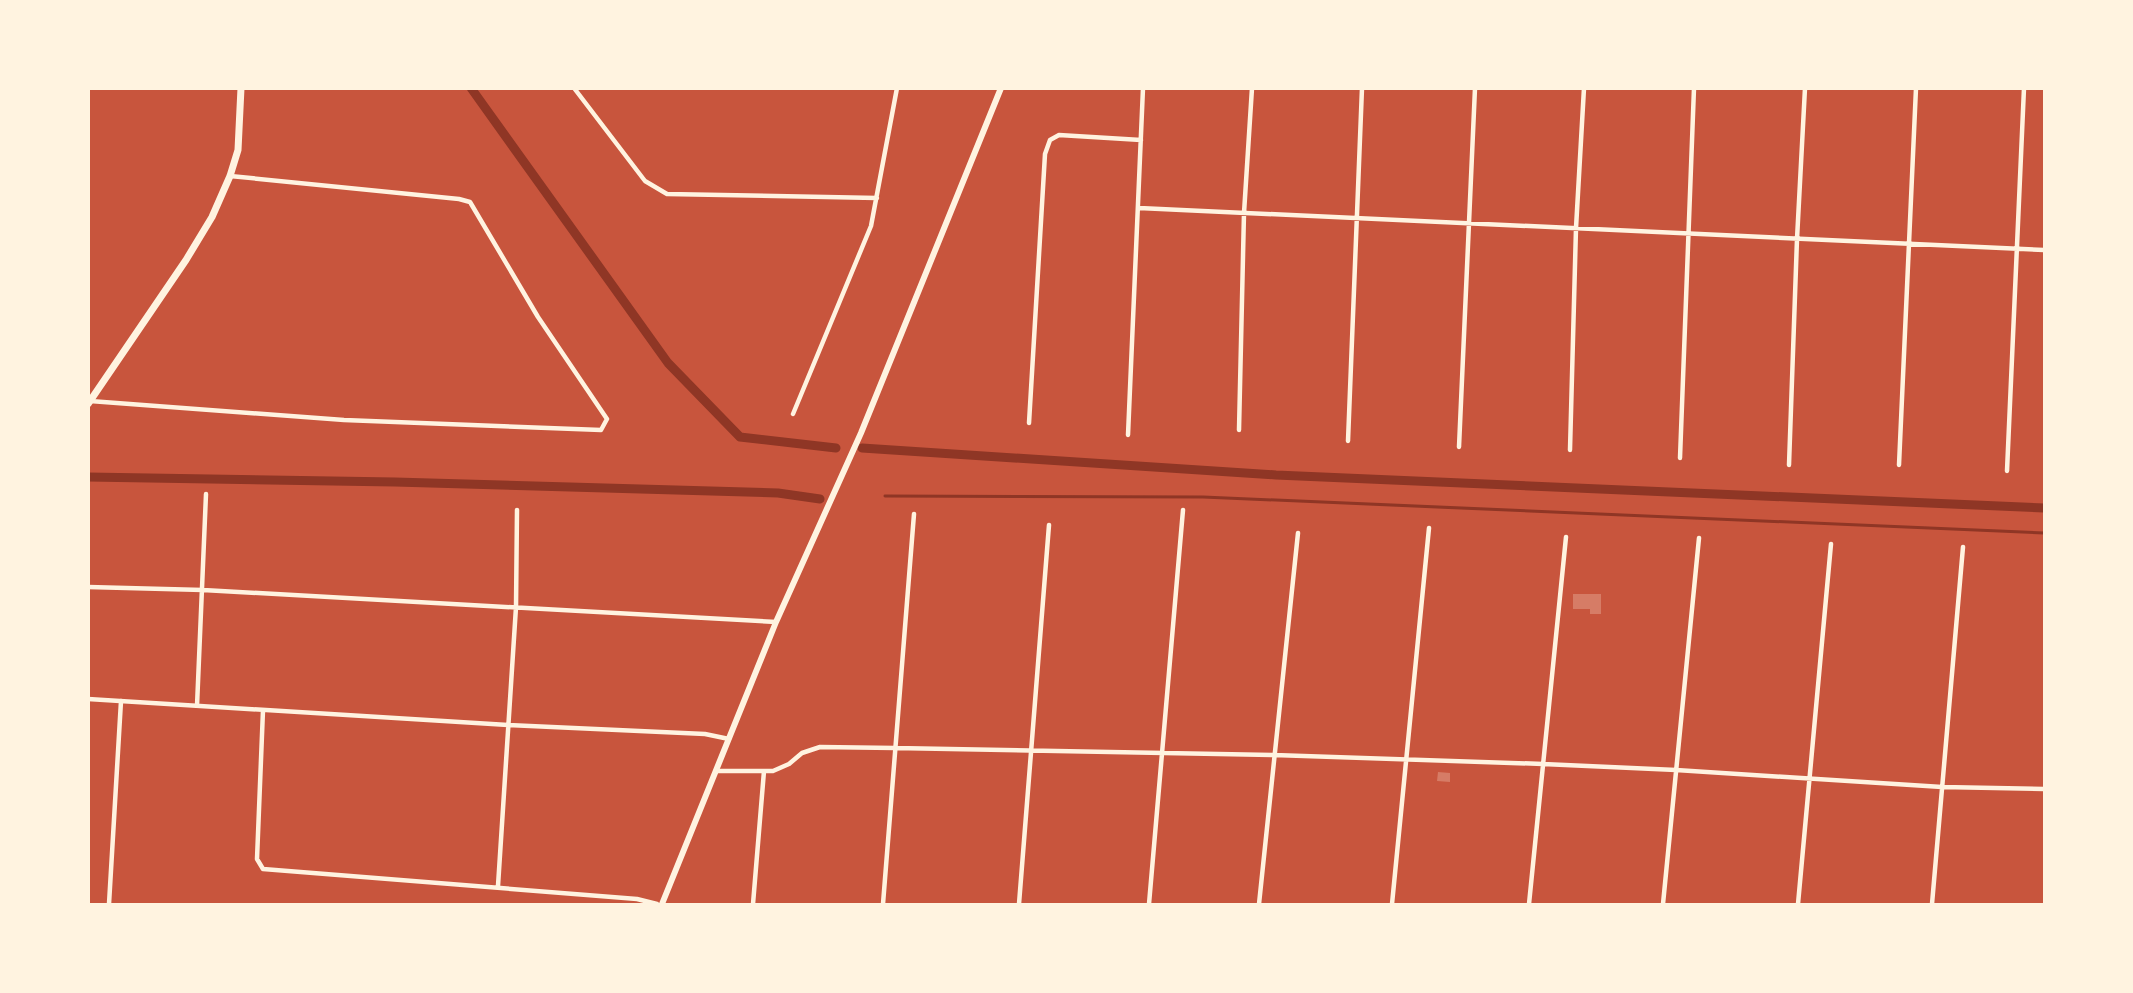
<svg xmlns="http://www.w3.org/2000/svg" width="2133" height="993" font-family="Arial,sans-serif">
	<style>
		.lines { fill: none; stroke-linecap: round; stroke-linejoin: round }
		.stream { stroke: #8f3625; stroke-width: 3 }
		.canal { stroke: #8f3625; stroke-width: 9 }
		.building { fill: #d67c66 }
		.minor { stroke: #fff3e0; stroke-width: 4.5 }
		.secondary { stroke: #fff3e0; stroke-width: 6 }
		.primary { stroke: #fff3e0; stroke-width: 7 }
	</style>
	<rect width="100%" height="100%" fill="#c8553d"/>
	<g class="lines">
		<path class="stream" d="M 885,496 L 1203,497 L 2044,533"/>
		<path class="canal" d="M 471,88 L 668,363 L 740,437 L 836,448
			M 862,448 L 1276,475 L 2044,508
			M 88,477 L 395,482 L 778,493 L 820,499"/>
	</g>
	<path class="building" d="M 1573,594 L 1601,594 L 1601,614 L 1590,614 L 1590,609 L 1573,609 Z
		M 1438,772 L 1450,773 L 1450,782 L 1437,781 Z"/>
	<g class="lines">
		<path class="minor" d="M 574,88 L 645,181 L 667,194 L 877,198
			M 1139,208 L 2044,250
			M 90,401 L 344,420 L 601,430 L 607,419 L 538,317 L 470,202 L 459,199 L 230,176
			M 793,414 L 871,226 L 897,88
			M 1029,423 L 1045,154 L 1050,140 L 1059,135 L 1141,140
			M 1239,430 L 1244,213 L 1252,88
			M 1128,435 L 1143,88
			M 1348,441 L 1362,88
			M 1459,447 L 1475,88
			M 1570,450 L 1576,228 L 1584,88
			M 1680,458 L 1694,88
			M 1789,465 L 1797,239 L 1805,88
			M 1899,465 L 1916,88
			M 2007,471 L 2024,88
			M 88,587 L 203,590 L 776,622
			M 88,699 L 508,725 L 705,734 L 729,739
			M 197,706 L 206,494
			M 263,710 L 257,859 L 263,869 L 637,899 L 657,904
			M 716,771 L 773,771 L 789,764 L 802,753 L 820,747 L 895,748 L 1274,755 L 1543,764 L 1676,770 L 1942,787 L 2044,789
			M 498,886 L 516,607 L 517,510
			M 109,904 L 121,701
			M 753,904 L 764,771
			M 883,904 L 914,514
			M 1019,904 L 1049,525
			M 1149,904 L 1183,510
			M 1259,904 L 1298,533
			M 1392,904 L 1429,528
			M 1529,904 L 1566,537
			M 1663,904 L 1699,538
			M 1798,904 L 1831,544
			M 1932,904 L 1963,547"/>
		<path class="secondary" d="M 662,904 L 776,622 L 861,433 L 1001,88"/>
		<path class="primary" d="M 88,404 L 186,260 L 212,217 L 230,176 L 238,150 L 241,88"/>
	</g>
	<rect width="2133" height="993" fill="none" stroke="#fff3e0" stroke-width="180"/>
</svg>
